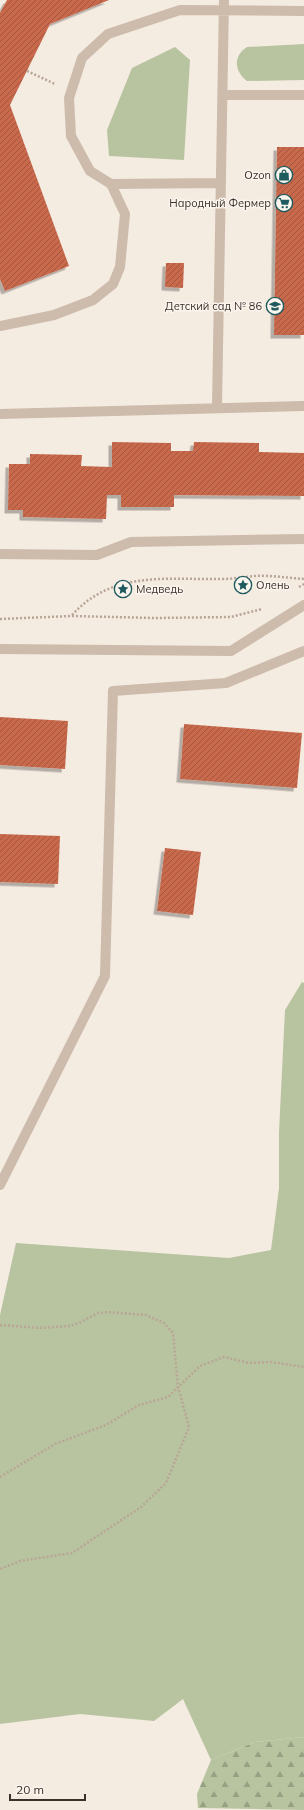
<svg xmlns="http://www.w3.org/2000/svg" width="304" height="1810" font-family="Mulish,sans-serif">
	<style>
		.green { fill: #b8c4a0 }
		.forest { fill: url(#forest-firs) }
		.building { fill: url(#building-hatch); filter: url(#shadow) }
		.lines { fill: none; stroke-linecap: round; stroke-linejoin: round }
		.path { stroke: #b9a596; stroke-width: 2.5; stroke-dasharray: 2 2; stroke-linecap: butt }
		.lane { stroke: #cdbbac; stroke-width: 10 }
		.labels { text-anchor: middle; dominant-baseline: central; stroke-width: 3; stroke-linejoin: round; paint-order: stroke }
		.poi-label { font-size: 11px; fill: #3b302b; stroke: #fbf5ee; text-anchor: end }
	</style>
	<defs>
		<pattern id="forest-firs" width="22" height="20" patternUnits="userSpaceOnUse"><rect width="22" height="20" fill="#b8c4a0"/><path d="M5 1l3.5 6h-7zM16 11l3.5 6h-7z" fill="#97a083"/></pattern>
		<pattern id="building-hatch" width="6" height="6" patternUnits="userSpaceOnUse"><rect width="6" height="6" fill="#c8694b"/><path d="M-1 1l2-2M0 6l6-6M5 7l2-2" fill="none" stroke="#a4573f"/></pattern>
		<filter id="shadow"><feDropShadow dx="-3.5" dy="3.5" stdDeviation="0" flood-color="#0004"/></filter>
	</defs>
	<rect width="100%" height="100%" fill="#f4ebe1"/>
	<path class="green" d="M 304,44 L 304,80 L 247,81 C 234,71 233,56 247,47 Z
		M 175,47 L 190,60 L 184,160 L 109,156 L 107,130 L 132,68 Z
		M 302,982 L 304,983 L 304,1737 L 255,1742 L 211,1760 L 183,1699 L 154,1721 L 80,1714 L 0,1724 L 0,1315 L 16,1243 L 229,1258 L 271,1250 L 279,1188 L 279,1132 L 285,1010 Z"/>
	<path class="forest" d="M 304,1737 L 304,1810 L 198,1808 L 197,1794 L 211,1760 L 255,1742 Z"/>
	<path class="building" d="M 7,0 L 109,0 L 50,24 L 10,105 L 69,266 L 5,291 L 0,279 L 0,13 Z
		M 277,147 L 304,147 L 304,335 L 274,335 Z
		M 166,263 L 184,263 L 183,288 L 165,287 Z
		M 112,442 L 171,443 L 171,451 L 193,451 L 194,442 L 259,443 L 259,452 L 304,453 L 304,496 L 174,495 L 174,507 L 121,507 L 121,495 L 107,495 L 106,519 L 23,517 L 23,510 L 8,510 L 9,464 L 30,464 L 30,454 L 82,455 L 81,466 L 112,467 Z
		M 0,717 L 68,721 L 65,769 L 0,765 Z
		M 184,724 L 302,733 L 297,788 L 180,779 Z
		M 0,834 L 60,836 L 58,884 L 0,882 Z
		M 165,848 L 201,852 L 193,915 L 157,911 Z"/>
	<g class="lines">
		<path class="path" d="M 27,71 L 55,84
			M 299,587 L 304,584
			M 72,615 C 113,570 166,580 221,579 C 233,579 244,577 255,576 C 271,575 288,578 304,579
			M 0,619 L 72,616 L 155,618 L 231,617 L 262,609
			M 0,1325 L 40,1328 L 69,1326 L 79,1323 L 98,1313 L 107,1312 L 146,1315 L 164,1323 L 173,1333 L 178,1387 L 189,1427 L 166,1483 L 141,1507 L 72,1553 L 20,1561 L 0,1569
			M 0,1477 L 55,1444 L 106,1425 L 139,1405 L 168,1397 L 200,1366 L 224,1357 L 249,1363 L 271,1362 L 304,1367"/>
		<path class="lane" d="M 223,95 L 304,95
			M 111,184 L 221,183
			M 0,326 L 54,315 L 93,300 L 113,284 L 120,267 L 125,214 L 111,184 L 90,171 L 71,136 L 69,98 L 82,58 L 108,34 L 180,10 L 304,11
			M 217,407 L 224,0
			M 0,414 L 304,406
			M 0,554 L 97,555 L 131,542 L 304,539
			M 0,649 L 231,651 L 304,605
			M 0,1185 L 105,976 L 113,691 L 226,683 L 304,651"/>
	</g>
	<defs>
		<symbol id="shop-ring" viewBox="-11 -11 22 22"><circle r="9.5" fill="#fbf5ee" stroke="#1f5a5e" stroke-width="1.5"/><path d="M-5-2.5h2.3a2.7 3.5 0 0 1 5.4 0H5L5.5 6h-11ZM-1.5-2.5h3a1.5 2.3 0 0 0-3 0Z" fill="#1f5a5e"/></symbol>
		<symbol id="supermarket-ring" viewBox="-11 -11 22 22"><circle r="9.5" fill="#fbf5ee" stroke="#1f5a5e" stroke-width="1.5"/><path d="M-6-5.5h2.5l.6 2H6L4.5 2H-2.5L-4.4-4H-6ZM-1.5 3.2a1.3 1.3 0 1 0 .1 0ZM3 3.2a1.3 1.3 0 1 0 .1 0Z" fill="#1f5a5e"/></symbol>
		<symbol id="school-ring" viewBox="-11 -11 22 22"><circle r="9.5" fill="#fbf5ee" stroke="#1f5a5e" stroke-width="1.5"/><path d="M0-5L7-2L0 1L-7-2ZM-4 1L0 2.5L4 1V4Q0 6-4 4Z" fill="#1f5a5e"/></symbol>
		<symbol id="sight-ring" viewBox="-11 -11 22 22"><circle r="9.5" fill="#fbf5ee" stroke="#1f5a5e" stroke-width="1.5"/><path d="M0-6L1.8-2.2L6-1.7L2.9 1.2L3.7 5.4L0 3.3L-3.7 5.4L-2.9 1.2L-6-1.7L-1.8-2.2Z" fill="#1f5a5e"/></symbol>
	</defs>
	<g fill-rule="evenodd">
		<use href="#shop-ring" x="274" y="165" width="20" height="20"/>
		<use href="#supermarket-ring" x="274" y="193" width="20" height="20"/>
		<use href="#school-ring" x="265" y="296" width="20" height="20"/>
		<use href="#sight-ring" x="233" y="575" width="20" height="20"/>
		<use href="#sight-ring" x="113" y="579" width="20" height="20"/>
	</g>
	<g class="labels">
		<g class="poi-label">
			<text x="271" y="175">Ozon</text>
			<text x="271" y="203">Народный Фермер</text>
			<text x="262" y="306">Детский сад № 86</text>
			<text x="256" y="585" text-anchor="start">Олень</text>
			<text x="136" y="589" text-anchor="start">Медведь</text>
		</g>
	</g>
	<path d="M10 1794v6h75v-6" fill="none" stroke="#3b302b" stroke-width="2"/>
	<text x="16" y="1794" font-size="12" fill="#3b302b" stroke="#fbf5ee" stroke-width="3" paint-order="stroke">20 m</text>
</svg>
